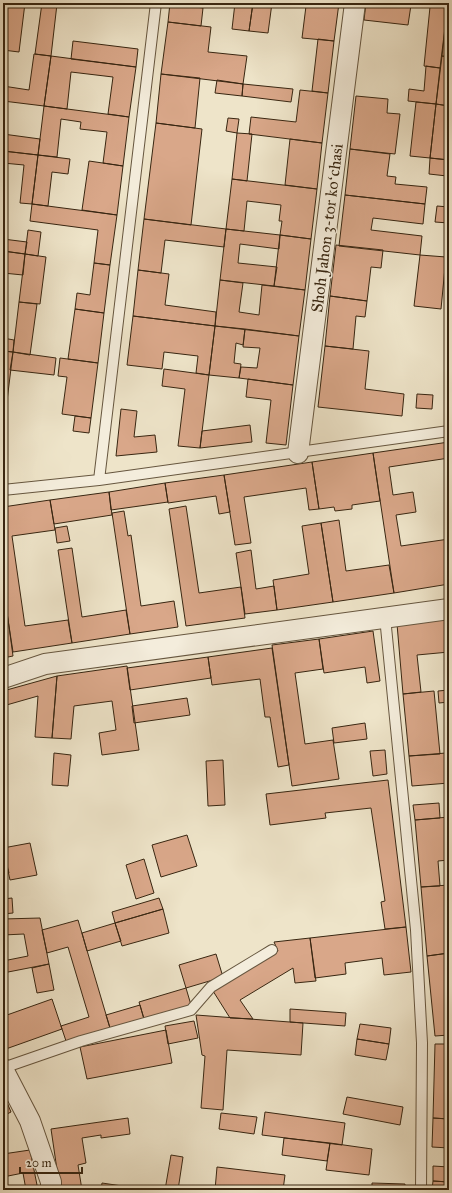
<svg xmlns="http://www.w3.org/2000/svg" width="452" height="1193" font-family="'IM FELL Great Primer',serif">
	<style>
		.building { fill: #d9a789; stroke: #382611 }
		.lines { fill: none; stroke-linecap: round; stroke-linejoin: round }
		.lane-casing { stroke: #66563f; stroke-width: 12 }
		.street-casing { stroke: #66563f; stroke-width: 22 }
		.lane { stroke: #f4eddc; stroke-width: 10 }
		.street { stroke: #f4eddc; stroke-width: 20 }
		.labels { text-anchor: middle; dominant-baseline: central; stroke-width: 3; stroke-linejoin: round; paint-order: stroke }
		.street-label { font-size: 16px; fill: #382611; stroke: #f4eddc }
	</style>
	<rect width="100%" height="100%" fill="#eee4c9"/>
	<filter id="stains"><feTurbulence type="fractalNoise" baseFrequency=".005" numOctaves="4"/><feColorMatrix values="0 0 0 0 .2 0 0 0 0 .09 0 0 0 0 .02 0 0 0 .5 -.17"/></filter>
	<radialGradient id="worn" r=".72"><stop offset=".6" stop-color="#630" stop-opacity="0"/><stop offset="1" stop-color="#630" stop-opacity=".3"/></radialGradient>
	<path class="building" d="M 3,3 L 25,3 L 19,52 L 3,50 Z
		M 42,3 L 57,4 L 51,56 L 35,54 Z
		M 170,3 L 189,3 L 188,6 L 203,8 L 201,26 L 168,22 Z
		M 235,3 L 253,3 L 249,31 L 232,29 Z
		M 253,3 L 272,3 L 268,33 L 249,31 Z
		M 283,3 L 339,3 L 334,41 L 302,38 L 306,6 Z
		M 366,3 L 448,3 L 440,68 L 424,66 L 430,7 L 411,5 L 408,25 L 364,20 Z
		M 448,3 L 449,3 L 449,57 L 442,56 Z
		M 168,22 L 211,27 L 208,52 L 247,56 L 243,84 L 161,74 Z
		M 318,39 L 334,41 L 328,93 L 312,91 Z
		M 73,41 L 138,49 L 136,67 L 71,59 Z
		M 34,54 L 51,56 L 44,106 L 3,101 L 3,86 L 29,90 Z
		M 51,56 L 136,67 L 129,117 L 108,114 L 113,77 L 71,72 L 67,109 L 44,106 Z
		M 442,56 L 449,57 L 449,106 L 436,104 Z
		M 426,66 L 440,68 L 436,104 L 408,101 L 409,89 L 424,91 Z
		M 161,74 L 200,78 L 195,128 L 156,123 Z
		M 217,80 L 243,84 L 242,96 L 215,93 Z
		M 243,84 L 293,89 L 291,102 L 242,96 Z
		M 300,90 L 328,93 L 322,143 L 249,134 L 251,117 L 296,122 Z
		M 356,96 L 388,99 L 387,113 L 400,114 L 395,154 L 350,149 Z
		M 416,102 L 436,104 L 430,158 L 410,156 Z
		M 436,104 L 449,106 L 449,160 L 430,158 Z
		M 44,106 L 129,117 L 123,166 L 103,163 L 107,132 L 80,129 L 81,122 L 61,119 L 57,157 L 38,155 Z
		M 228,118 L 239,119 L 237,133 L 226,131 Z
		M 156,123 L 202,129 L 191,225 L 144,219 Z
		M 237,133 L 252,134 L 247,181 L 232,179 Z
		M 3,134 L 40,139 L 38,155 L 3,151 Z
		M 290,139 L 322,143 L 317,189 L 285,185 Z
		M 350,149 L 390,154 L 387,176 L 396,177 L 395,184 L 427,187 L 425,204 L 345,195 Z
		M 3,151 L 38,155 L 32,204 L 20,203 L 24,165 L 3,163 Z
		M 38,155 L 70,159 L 68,174 L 52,172 L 48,206 L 32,204 Z
		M 430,158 L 449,160 L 447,176 L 429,174 Z
		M 89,161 L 123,166 L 117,215 L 82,210 Z
		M 232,179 L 317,189 L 311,239 L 280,235 L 282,221 L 279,221 L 281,205 L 247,201 L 244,231 L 226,229 Z
		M 345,195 L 425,204 L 423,224 L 373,218 L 371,230 L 422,236 L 420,255 L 339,246 Z
		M 32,204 L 117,215 L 110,265 L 94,263 L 98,230 L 30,221 Z
		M 437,206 L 449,207 L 449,223 L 435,222 Z
		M 144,219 L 226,229 L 224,247 L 165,240 L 161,273 L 138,270 Z
		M 226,229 L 280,235 L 279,249 L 240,244 L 238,263 L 277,267 L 274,286 L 220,280 Z
		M 28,230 L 41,232 L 38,256 L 25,254 Z
		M 280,235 L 311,239 L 305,290 L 274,286 Z
		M 3,239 L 27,242 L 25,254 L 3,251 Z
		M 336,245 L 383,250 L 381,268 L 371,267 L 367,301 L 330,296 Z
		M 3,251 L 25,254 L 23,275 L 3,273 Z
		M 25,254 L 46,257 L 40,304 L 19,302 Z
		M 420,255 L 446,257 L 441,309 L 414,306 Z
		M 94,263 L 110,265 L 104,313 L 75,309 L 77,293 L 90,295 Z
		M 138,270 L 169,274 L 165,305 L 216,312 L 215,326 L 133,316 Z
		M 220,280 L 243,283 L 239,312 L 259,315 L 262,285 L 305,290 L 299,336 L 215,326 Z
		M 330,296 L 367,301 L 365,317 L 356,316 L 353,349 L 325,346 Z
		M 19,302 L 37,304 L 30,355 L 13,352 Z
		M 75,309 L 104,313 L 98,363 L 68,359 Z
		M 133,316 L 215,326 L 209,375 L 196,373 L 198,356 L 164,352 L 162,369 L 127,365 Z
		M 215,326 L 245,329 L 243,345 L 236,343 L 234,363 L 241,364 L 239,378 L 209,375 Z
		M 245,329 L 299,336 L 293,385 L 239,378 L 241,367 L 257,368 L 260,348 L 243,347 Z
		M 3,338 L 14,340 L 13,352 L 3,351 Z
		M 325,346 L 369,351 L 365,389 L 404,394 L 402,416 L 318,407 Z
		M 3,351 L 13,352 L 7,401 L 3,401 Z
		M 13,352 L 56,358 L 54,375 L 10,370 Z
		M 60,358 L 98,363 L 91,418 L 62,414 L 67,377 L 58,376 Z
		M 164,369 L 209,375 L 200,448 L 178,446 L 185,389 L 162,386 Z
		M 248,379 L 293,385 L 286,445 L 266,443 L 271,400 L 246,397 Z
		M 417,394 L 433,395 L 432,409 L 416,408 Z
		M 121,409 L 137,411 L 134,437 L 155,435 L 157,452 L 116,456 Z
		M 75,416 L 91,418 L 89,433 L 73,431 Z
		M 250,425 L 252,442 L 200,448 L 202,431 Z
		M 449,442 L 449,458 L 389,467 L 393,495 L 413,492 L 416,512 L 396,515 L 401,546 L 449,539 L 449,584 L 394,593 L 373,453 Z
		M 373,453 L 380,501 L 352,505 L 352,509 L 335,511 L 334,507 L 319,509 L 312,462 Z
		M 312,462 L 319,509 L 309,510 L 306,488 L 244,497 L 251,543 L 235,545 L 224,475 Z
		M 224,475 L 230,512 L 219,514 L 216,496 L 168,503 L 165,483 Z
		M 165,483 L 168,502 L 111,510 L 109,492 Z
		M 109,492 L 112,515 L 54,524 L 50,500 Z
		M 50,500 L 55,530 L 12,536 L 25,626 L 68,620 L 72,643 L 13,652 L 3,587 L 3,507 Z
		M 186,506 L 199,593 L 241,587 L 245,618 L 186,626 L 169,509 Z
		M 124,511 L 128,536 L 131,535 L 141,606 L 174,601 L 178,627 L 130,634 L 112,513 Z
		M 339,520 L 346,571 L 389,565 L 394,593 L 333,602 L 321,523 Z
		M 321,523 L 333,602 L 277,610 L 273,580 L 309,574 L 302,526 Z
		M 67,526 L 70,541 L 57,543 L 55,528 Z
		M 72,548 L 82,617 L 126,610 L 130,634 L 72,643 L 58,550 Z
		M 251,550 L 256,589 L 274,586 L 277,610 L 245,614 L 236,553 Z
		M 7,612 L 13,656 L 3,658 L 3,613 Z
		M 449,619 L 449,652 L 417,655 L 421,692 L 403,694 L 397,624 Z
		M 373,631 L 380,681 L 367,683 L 365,667 L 324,673 L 319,639 Z
		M 319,639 L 323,669 L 295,673 L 305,744 L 333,740 L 339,779 L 292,786 L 272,645 Z
		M 272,648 L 289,765 L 278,767 L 270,717 L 265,717 L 260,679 L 212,685 L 208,657 Z
		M 208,657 L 211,678 L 130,690 L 127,668 Z
		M 127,666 L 139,750 L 102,755 L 99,733 L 116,730 L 112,701 L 74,706 L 71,739 L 52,738 L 57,676 Z
		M 57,676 L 52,738 L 35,737 L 38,696 L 3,706 L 3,691 Z
		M 449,690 L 449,702 L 439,703 L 438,691 Z
		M 434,691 L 440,754 L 409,756 L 403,694 Z
		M 187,698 L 190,715 L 134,723 L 132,706 Z
		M 365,723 L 367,739 L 334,743 L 332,728 Z
		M 449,733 L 449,753 L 446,753 L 445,734 Z
		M 385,750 L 387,774 L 373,776 L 370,751 Z
		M 54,753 L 71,755 L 68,786 L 52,785 Z
		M 446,753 L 449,753 L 449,783 L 412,786 L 409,756 Z
		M 223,760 L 225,805 L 208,806 L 206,761 Z
		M 388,780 L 406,927 L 385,929 L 381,902 L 385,901 L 371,808 L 325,813 L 326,818 L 270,825 L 266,794 Z
		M 439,803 L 440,818 L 415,820 L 413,805 Z
		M 449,817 L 449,860 L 438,861 L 440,886 L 421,887 L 415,820 Z
		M 187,835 L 197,866 L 161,877 L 152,845 Z
		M 30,843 L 37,875 L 10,880 L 3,848 Z
		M 3,849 L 9,873 L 3,874 Z
		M 144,859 L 154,893 L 136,899 L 126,865 Z
		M 449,885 L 449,953 L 427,956 L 421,887 Z
		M 12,898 L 13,913 L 3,914 L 3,899 Z
		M 159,898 L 163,909 L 115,923 L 112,912 Z
		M 163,909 L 169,933 L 122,946 L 115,923 Z
		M 40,918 L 49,964 L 3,973 L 3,961 L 28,956 L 24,934 L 3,935 L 3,919 Z
		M 78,920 L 110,1028 L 66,1041 L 61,1026 L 89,1017 L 68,947 L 47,953 L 42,930 Z
		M 115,923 L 121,941 L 87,951 L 82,933 Z
		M 406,927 L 411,972 L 384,975 L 382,958 L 345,963 L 346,974 L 315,978 L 310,938 Z
		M 310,938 L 316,981 L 295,983 L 293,968 L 240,1000 L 253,1019 L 230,1018 L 213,991 L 278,951 L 274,942 Z
		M 449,953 L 449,1035 L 435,1036 L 427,956 Z
		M 216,954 L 223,977 L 186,988 L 179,965 Z
		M 49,964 L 54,990 L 37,993 L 32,968 Z
		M 186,988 L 191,1005 L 144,1019 L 139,1002 Z
		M 52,999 L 62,1029 L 3,1050 L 3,1002 L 7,1015 Z
		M 140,1005 L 144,1019 L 110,1028 L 106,1015 Z
		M 290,1009 L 346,1013 L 345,1026 L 290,1022 Z
		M 196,1015 L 303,1023 L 301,1055 L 227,1050 L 223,1110 L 201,1108 L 205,1056 L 202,1055 Z
		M 194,1021 L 198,1038 L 168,1044 L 165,1026 Z
		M 360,1024 L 391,1028 L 389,1044 L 357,1039 Z
		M 166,1030 L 172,1063 L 87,1079 L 80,1047 Z
		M 357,1039 L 389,1044 L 386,1060 L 355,1055 Z
		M 435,1044 L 449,1044 L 449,1119 L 433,1118 Z
		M 3,1093 L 11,1112 L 3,1116 Z
		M 347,1097 L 403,1107 L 400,1125 L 343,1114 Z
		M 265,1112 L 345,1123 L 342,1145 L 262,1135 Z
		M 221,1113 L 257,1117 L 254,1134 L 219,1129 Z
		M 128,1118 L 130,1134 L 101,1138 L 101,1135 L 82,1138 L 86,1163 L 78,1165 L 82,1190 L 60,1190 L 51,1129 Z
		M 433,1118 L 449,1119 L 449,1148 L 432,1147 Z
		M 284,1138 L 330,1143 L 327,1161 L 282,1155 Z
		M 330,1143 L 372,1149 L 369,1175 L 326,1170 Z
		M 30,1150 L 38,1190 L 26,1190 L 23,1173 L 3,1177 L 3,1154 Z
		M 171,1155 L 183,1157 L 178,1190 L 165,1190 Z
		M 433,1166 L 449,1167 L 449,1182 L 433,1181 Z
		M 217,1167 L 285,1175 L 283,1190 L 215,1190 Z
		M 433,1181 L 449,1182 L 449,1190 L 432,1190 Z
		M 102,1183 L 149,1190 L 101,1190 Z
		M 372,1183 L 405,1184 L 405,1190 L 372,1190 Z"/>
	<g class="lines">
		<defs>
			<path id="lane" d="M 99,480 L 156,3
				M 3,490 L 99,480 L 449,431
				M 385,617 L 416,930 L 422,1043 L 421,1190
				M 3,1068 L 81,1041 L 191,1010 L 211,987 L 272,950"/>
			<path id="street" d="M 298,453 L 355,3
				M 3,678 L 45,664 L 449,609
				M 3,1069 L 30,1121 L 51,1182 L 51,1190"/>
		</defs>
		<use href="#lane" class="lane-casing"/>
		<use href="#street" class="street-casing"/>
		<use href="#lane" class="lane"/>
		<use href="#street" class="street"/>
	</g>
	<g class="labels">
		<g class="street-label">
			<text transform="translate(327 228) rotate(-83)">Shoh Jahon 3-tor koʻchasi</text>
		</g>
	</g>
	<rect width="452" height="1193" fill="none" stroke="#eee4c9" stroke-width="16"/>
	<rect x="4" y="4" width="444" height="1185" fill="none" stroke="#382611" stroke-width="2"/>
	<rect x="8" y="8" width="436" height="1177" fill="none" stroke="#382611"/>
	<path d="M20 1167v6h62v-6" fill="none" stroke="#382611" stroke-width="2"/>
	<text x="26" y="1167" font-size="12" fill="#382611" stroke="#f4eddc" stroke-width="3" paint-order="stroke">20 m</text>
	<rect width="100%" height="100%" filter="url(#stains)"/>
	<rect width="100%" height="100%" fill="url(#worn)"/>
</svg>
